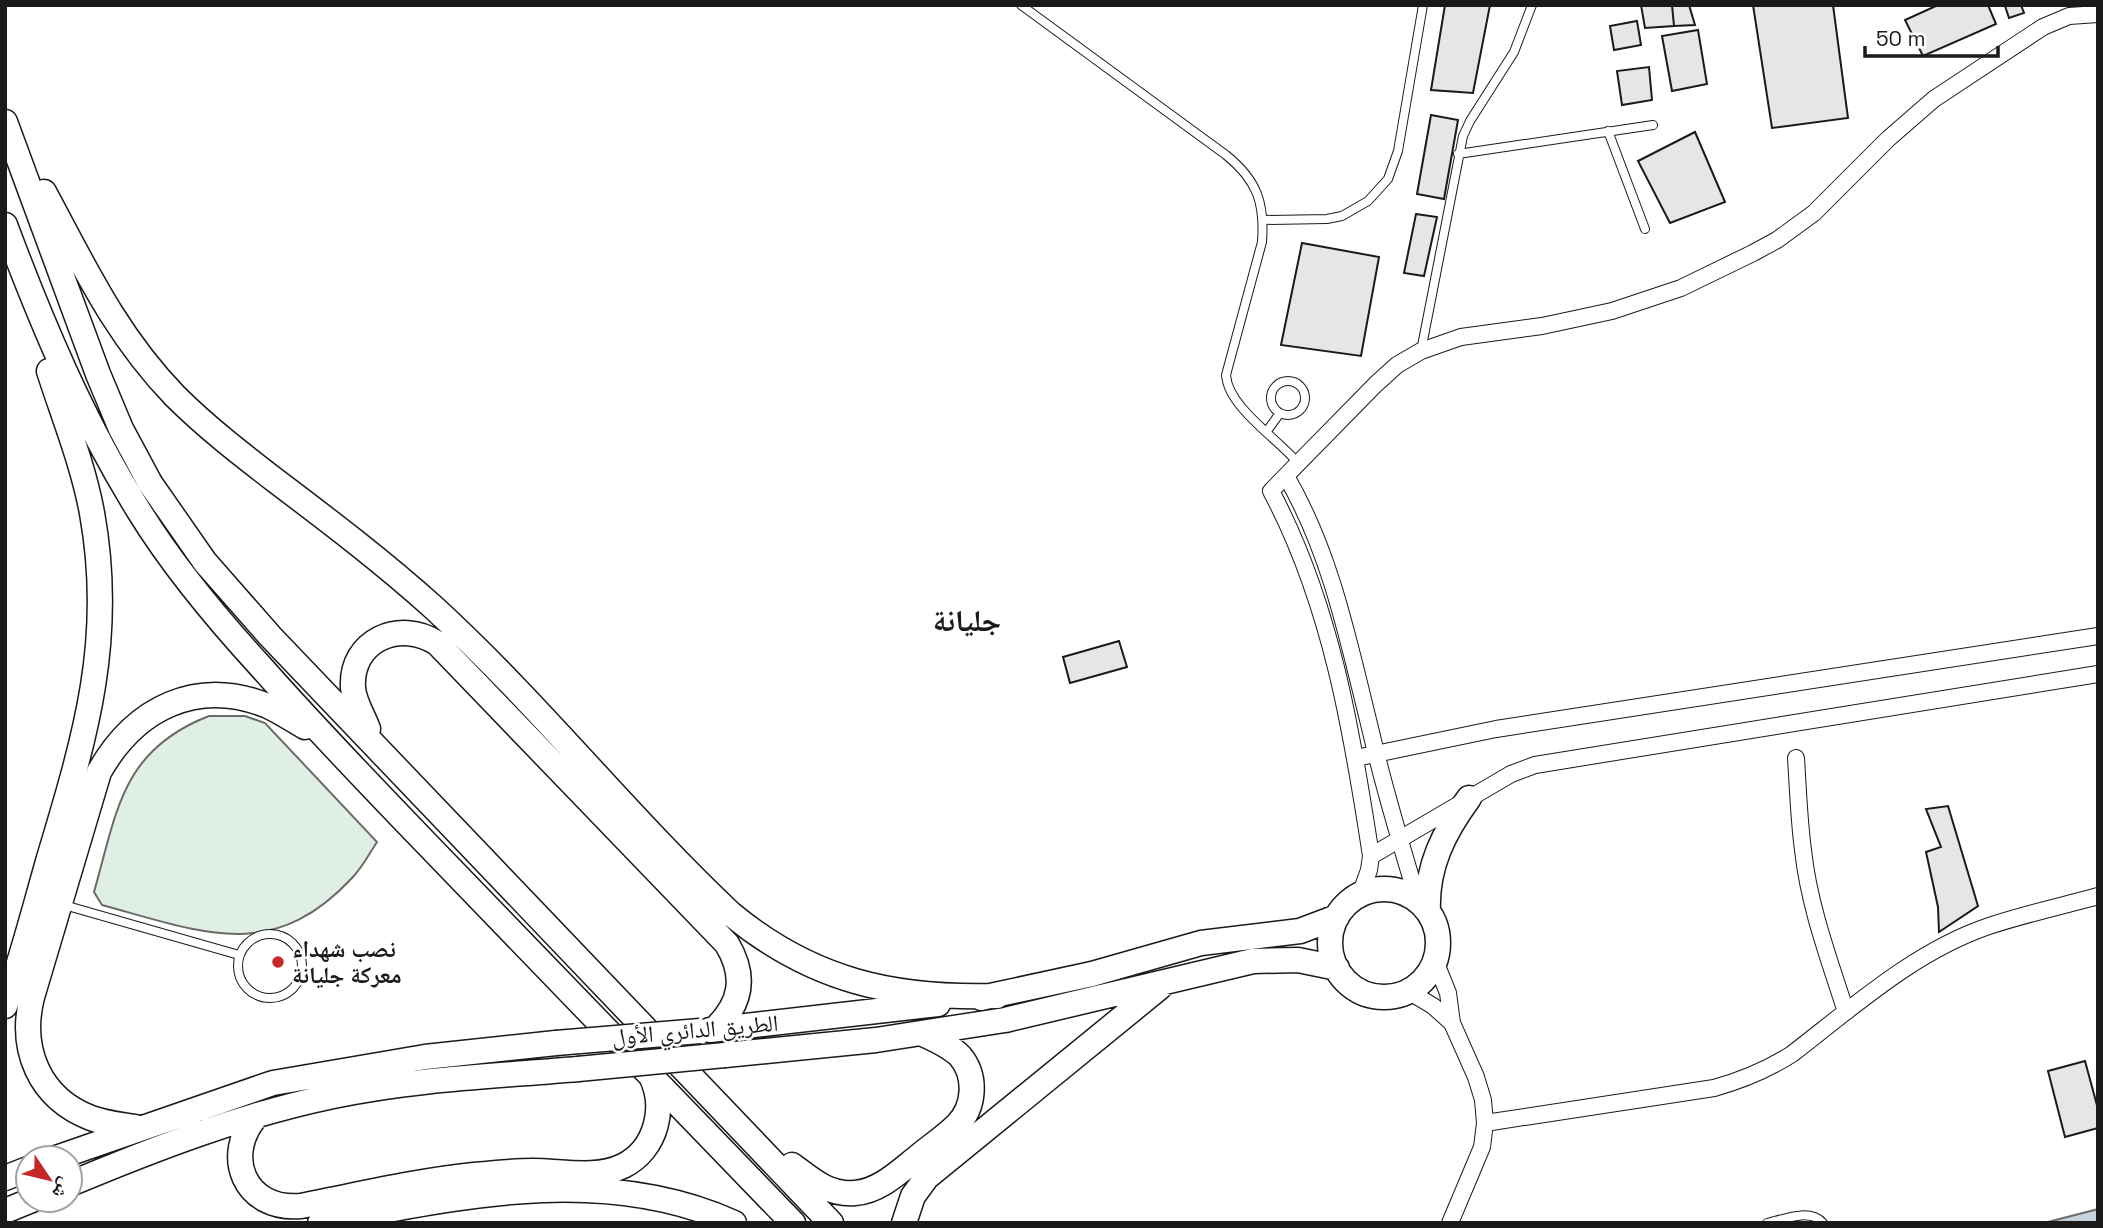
<svg xmlns="http://www.w3.org/2000/svg" width="2103" height="1228" font-family="'Space Grotesk','Noto Naskh Arabic',sans-serif">
	<style>
		.green { fill: #e0efe3; stroke: #6a6a6a; stroke-width: 2 }
		.water { fill: #c6d2dc; stroke: #6a6a6a; stroke-width: 2 }
		.building { fill: #e6e6e6; stroke: #1a1a1a; stroke-width: 2 }
		.lines { fill: none; stroke-linecap: round; stroke-linejoin: round }
		.service-casing { stroke: #1a1a1a; stroke-width: 10 }
		.minor-casing { stroke: #1a1a1a; stroke-width: 18 }
		.primary-casing { stroke: #1a1a1a; stroke-width: 27 }
		.service { stroke: #fff; stroke-width: 8 }
		.minor { stroke: #fff; stroke-width: 16 }
		.primary { stroke: #fff; stroke-width: 24 }
		.primary-bridge-casing { stroke: #1a1a1a; stroke-width: 27; stroke-linecap: butt }
		.primary-bridge { stroke: #fff; stroke-width: 24 }
		.poi-dot { fill: #c62828; stroke: #fff; stroke-width: 2.5 }
		.labels { text-anchor: middle; dominant-baseline: central; stroke-width: 5; stroke-linejoin: round; paint-order: stroke }
		.poi-label { font-size: 23px; font-weight: bold; fill: #1a1a1a; stroke: #fff; text-anchor: start }
		.street-label { font-size: 23px; fill: #1a1a1a; stroke: #fff }
		.district-label { font-size: 30px; font-weight: bold; fill: #1a1a1a; stroke: #fff }
	</style>
	<rect width="100%" height="100%" fill="#fff"/>
	<path class="green" d="M 209,716 L 245,716 L 265,723 L 377,842 C 369,854 362,868 352,878 C 272,964 201,932 102,905 L 94,892 C 117,812 121,750 209,716 Z"/>
	<path class="water" d="M 2098,1209 L 2098,1223 L 2044,1223 Z"/>
	<path class="building" d="M 1445,5 L 1490,5 L 1473,93 L 1431,90 Z
		M 1641,5 L 1672,5 L 1674,26 L 1645,28 Z
		M 1672,5 L 1689,5 L 1695,25 L 1674,26 Z
		M 1753,5 L 1833,5 L 1848,118 L 1772,128 Z
		M 1938,5 L 1988,5 L 1996,24 L 1923,56 L 1905,20 Z
		M 2021,5 L 2024,13 L 2009,18 L 2005,6 Z
		M 1637,21 L 1641,45 L 1614,50 L 1610,26 Z
		M 1698,30 L 1707,84 L 1672,91 L 1662,36 Z
		M 1649,67 L 1652,100 L 1622,105 L 1617,71 Z
		M 1431,115 L 1458,120 L 1444,199 L 1417,194 Z
		M 1695,132 L 1725,202 L 1670,223 L 1638,161 Z
		M 1416,214 L 1437,217 L 1424,276 L 1404,273 Z
		M 1302,243 L 1379,257 L 1361,356 L 1281,345 Z
		M 1119,641 L 1127,667 L 1070,683 L 1063,657 Z
		M 1948,806 L 1978,906 L 1939,932 L 1938,907 L 1926,852 L 1941,847 L 1926,809 Z
		M 2085,1061 L 2098,1109 L 2098,1128 L 2065,1137 L 2048,1071 Z"/>
	<g class="lines">
		<defs>
			<path id="service" d="M 1021,5 L 1226,155 C 1257,180 1265,203 1262,242 L 1226,375 C 1228,407 1277,438 1298,463
				M 1608,131 L 1645,229
				M 1458,154 L 1653,125
				M 1264,220 L 1327,219 L 1342,216 L 1368,201 L 1388,179 L 1398,151 L 1423,5
				M 1421,351 L 1463,136 L 1470,121 L 1514,52 L 1532,5
				M1271 398a17 17 0 1 1 34 0a17 17 0 1 1-34 0Z
				M 1267,431 L 1280,413
				M 64,905 L 239,955
				M238 966a32 32 0 1 1 64 0a32 32 0 1 1-64 0Z
				M 1767,1223 C 1784,1219 1810,1208 1823,1223"/>
			<path id="minor" d="M 1286,476 C 1332,555 1349,644 1371,732 C 1384,789 1401,845 1418,901
				M 1356,758 L 1496,729 L 2098,636
				M 1796,758 C 1798,789 1799,820 1803,850 C 1809,906 1829,959 1846,1012
				M 1371,856 L 1511,774 L 1535,765 L 2098,674
				M 1360,895 L 1369,870 L 1371,856 C 1352,731 1331,604 1271,491 L 1376,384 L 1397,365 L 1421,351 L 1461,337 L 1542,326 L 1612,311 L 1681,288 L 1753,253 L 1777,240 L 1814,213 L 1888,139 L 1934,99 L 2043,27 L 2069,16 L 2098,14
				M 1435,961 L 1448,993 L 1452,1023 L 1476,1077 L 1483,1100 L 1485,1123 L 1482,1147 L 1450,1223
				M 1408,991 L 1433,1006 L 1452,1023
				M 1485,1123 L 1714,1088 C 1743,1080 1767,1070 1792,1054 C 1853,1007 1915,951 1989,926 C 2025,914 2062,906 2098,896"/>
			<path id="primary" d="M 5,122 L 98,374 L 121,429 L 150,483 L 205,562 L 270,636 L 831,1223
				M 44,192 C 84,266 115,334 175,396 C 206,427 241,454 276,481 C 329,521 383,562 433,607 C 538,703 627,816 731,914 C 812,981 894,999 997,996
				M 5,225 C 42,324 83,421 139,511 C 174,568 217,619 262,668 C 315,728 370,785 425,842 C 548,968 671,1095 793,1223
				M 368,729 C 363,715 354,702 353,688 C 350,640 400,619 437,643 L 727,944 C 746,976 742,1003 715,1029
				M1330 943a54 54 0 1 1 108 0a54 54 0 1 1-108 0Z
				M 1428,911 C 1426,867 1444,832 1469,798
				M 981,998 L 1092,974 L 1201,943 L 1300,931 L 1337,917
				M 5,1006 C 22,958 35,907 49,858 C 85,738 115,640 92,513 C 83,464 64,418 49,371
				M 710,1030 L 938,1004
				M 725,1055 L 876,1040 L 1005,1020 L 1253,961 L 1298,960 L 1337,968
				M 257,1115 C 222,1155 244,1211 301,1206 C 358,1195 416,1181 474,1175 C 494,1173 514,1171 533,1171 C 562,1171 596,1179 623,1166 C 657,1149 667,1106 650,1074
				M 140,1128 C 124,1125 107,1124 91,1118 C 39,1098 19,1049 32,997 L 99,772 C 135,708 197,677 268,706 C 281,712 293,720 305,727
				M 56,1158 L 273,1083 L 425,1057 L 556,1043
				M 792,1165 C 812,1180 828,1195 855,1193 C 880,1191 900,1171 919,1156 C 931,1146 946,1136 957,1125 C 975,1107 977,1076 960,1056 C 950,1046 936,1040 923,1034
				M 5,1178 L 28,1169
				M 70,1184 C 156,1148 242,1115 333,1096 C 413,1079 496,1076 578,1069
				M 5,1211 L 32,1200
				M 320,1223 C 457,1197 601,1163 734,1223
				M 904,1223 L 913,1196 L 927,1177 L 1160,987"/>
		</defs>
		<use href="#service" class="service-casing"/>
		<use href="#minor" class="minor-casing"/>
		<use href="#primary" class="primary-casing"/>
		<use href="#service" class="service"/>
		<use href="#minor" class="minor"/>
		<use href="#primary" class="primary"/>
		<defs>
			<path id="primary-bridge" d="M 556,1043 L 700,1031
				M 578,1069 L 725,1055"/>
		</defs>
		<use href="#primary-bridge" class="primary-bridge-casing"/>
		<use href="#primary-bridge" class="primary-bridge"/>
	</g>
	<circle class="poi-dot" cx="278" cy="962" r="7"/>
	<g class="labels">
		<g class="poi-label">
			<text x="292" y="949">نصب شهداء<tspan x="292" dy="26">معركة جليانة</tspan></text>
		</g>
		<g class="street-label">
			<text transform="translate(695 1030) rotate(-5)">الطريق الدائري الأول</text>
		</g>
		<g class="district-label">
			<text x="967" y="620">جليانة</text>
		</g>
	</g>
	<rect width="2103" height="1228" fill="none" stroke="#1a1a1a" stroke-width="14"/>
	<g transform="translate(49 1179) rotate(125)"><circle r="33" fill="#ffffff" stroke="#a3a3a3" stroke-width="2"/>
	<path d="M0-5L12 26L0 18L-12 26Z" fill="#c62828"/>
	<text y="-10" font-size="19" font-weight="bold" text-anchor="middle" fill="#1a1a1a">ش</text>
	</g>
	<path d="M1865 46v10h133v-10" fill="none" stroke="#1a1a1a" stroke-width="3.5"/>
	<text x="1876" y="46" font-size="21" fill="#1a1a1a" stroke="#ffffff" stroke-width="5" paint-order="stroke">50 m</text>
</svg>
